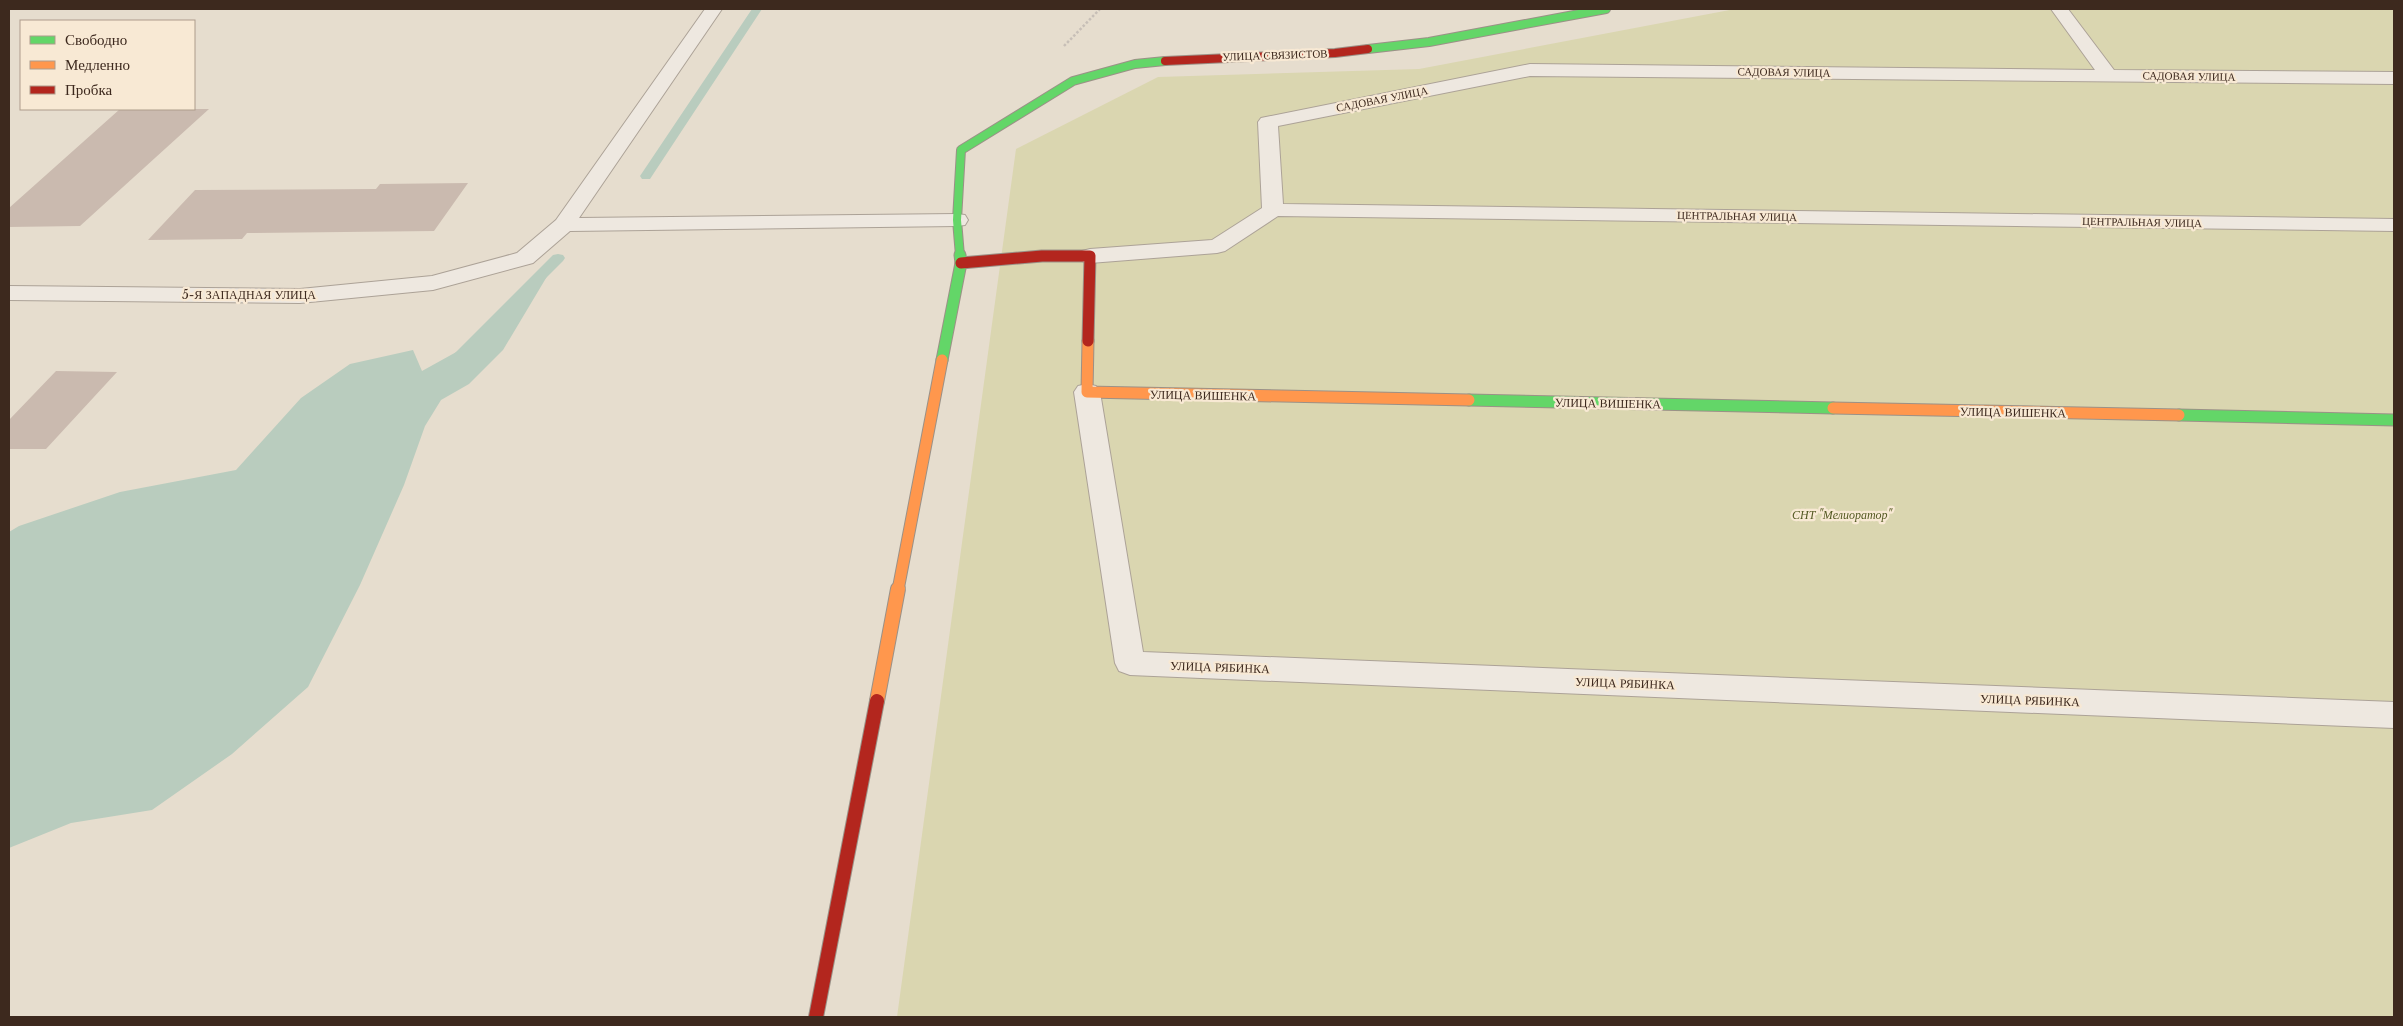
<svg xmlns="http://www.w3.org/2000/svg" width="2403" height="1026" font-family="'Libre Baskerville',serif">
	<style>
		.green { fill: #dad6b0 }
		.water { fill: #b9ccbe }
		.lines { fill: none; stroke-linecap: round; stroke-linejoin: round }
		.stream { fill: #b9ccbe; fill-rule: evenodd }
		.building { fill: #cabaaf }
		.street-casing { stroke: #aca297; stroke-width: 2 }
		.fast-far1-casing { stroke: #9b9187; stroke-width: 10 }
		.fast-casing { stroke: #9b9187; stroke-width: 13 }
		.slow-far1-casing { stroke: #9b9187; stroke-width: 13 }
		.slow-casing { stroke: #9b9187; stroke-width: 16 }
		.jam-far2-casing { stroke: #9b9187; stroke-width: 10 }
		.jam-far1-casing { stroke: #9b9187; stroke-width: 13 }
		.jam-casing { stroke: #9b9187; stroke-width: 16 }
		.path { stroke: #c7bfb7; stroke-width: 2.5; stroke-dasharray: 2.5 2; stroke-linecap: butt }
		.street { fill: #eee8e0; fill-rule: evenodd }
		.fast-far1 { stroke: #63d668; stroke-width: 8 }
		.fast { stroke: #63d668; stroke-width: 11 }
		.slow-far1 { stroke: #ff974d; stroke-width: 11 }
		.slow { stroke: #ff974d; stroke-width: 14 }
		.jam-far2 { stroke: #b3261e; stroke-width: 8 }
		.jam-far1 { stroke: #b3261e; stroke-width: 11 }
		.jam { stroke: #b3261e; stroke-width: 14 }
		.labels { text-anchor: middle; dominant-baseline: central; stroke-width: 4.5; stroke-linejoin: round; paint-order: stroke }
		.far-street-label { font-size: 11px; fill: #3d291e; stroke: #f8e9d4 }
		.street-label { font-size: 12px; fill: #3d291e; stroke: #f8e9d4 }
		.park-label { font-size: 12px; font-style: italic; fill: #545a23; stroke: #f8e9d4 }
	</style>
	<rect width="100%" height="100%" fill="#e6ddce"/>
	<path class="green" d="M 1735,9 L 2394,9 L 2394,1017 L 897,1017 L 1016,149 L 1158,77 L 1419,69 Z"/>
	<path class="water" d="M 558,258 L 503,350 L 469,384 L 441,400 L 425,426 L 404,485 L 360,585 L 308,687 L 232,754 L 152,810 L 71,823 L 9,848 L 9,532 L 19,526 L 120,492 L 236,470 L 301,398 L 350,364 L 413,350 L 422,371 L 487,335 Z"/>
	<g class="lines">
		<path class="stream" d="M 752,9 L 762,9 L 650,179 L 642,179 L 640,176 Z
			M 558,254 L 563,255 L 565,258 L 563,261 L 460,364 L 450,364 L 448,361 L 450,358 L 553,255 Z"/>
	</g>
	<path class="building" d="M 120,109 L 209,109 L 80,226 L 9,227 L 9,208 Z
		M 468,183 L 434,231 L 247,233 L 242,239 L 148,240 L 195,190 L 376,189 L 380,184 Z
		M 56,371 L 117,372 L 46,449 L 9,449 L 9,420 Z"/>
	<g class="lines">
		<defs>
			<path id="street" d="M 705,9 L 722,9 L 579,218 L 957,214 L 965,215 L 968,220 L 965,225 L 957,226 L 570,231 L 533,263 L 433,290 L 300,303 L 9,300 L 9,286 L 300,289 L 432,276 L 517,253 L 556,220 Z
				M 2051,9 L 2068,9 L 2114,70 L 2394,72 L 2394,84 L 1530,76 L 1278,126 L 1283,204 L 2394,219 L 2394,231 L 1278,216 L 1225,251 L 1217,253 L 1090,263 L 1082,261 L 1079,256 L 1082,251 L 1090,249 L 1212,240 L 1262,208 L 1258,122 L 1261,118 L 1530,64 L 2095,70 Z
				M 1087,384 L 1096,386 L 1100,392 L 1143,652 L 2394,702 L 2394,728 L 1130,675 L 1119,671 L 1115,663 L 1074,392 L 1078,386 Z"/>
			<path id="fast-far1" d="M 1368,49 L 1429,42 L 1606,9
				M 960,256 L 957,220 L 961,150 L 1073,81 L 1135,64 L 1165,61"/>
			<path id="fast" d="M 942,360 L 961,263 L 960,255
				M 1469,400 L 1833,408
				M 2179,415 L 2394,420"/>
			<path id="slow-far1" d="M 1088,341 L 1087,392 L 1469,400
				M 1833,408 L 2179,415
				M 898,590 L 942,360"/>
			<path id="slow" d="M 877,701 L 898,589"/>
			<path id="jam-far2" d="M 1165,61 L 1335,53 L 1368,49
				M 1040,256 L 1090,256"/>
			<path id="jam-far1" d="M 961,263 L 1042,256 L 1090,256 L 1088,341"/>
			<path id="jam" d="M 816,1017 L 877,701"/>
		</defs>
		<use href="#street" class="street-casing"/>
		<use href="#fast-far1" class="fast-far1-casing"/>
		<use href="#fast" class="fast-casing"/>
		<use href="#slow-far1" class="slow-far1-casing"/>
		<use href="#slow" class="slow-casing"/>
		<use href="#jam-far2" class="jam-far2-casing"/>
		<use href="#jam-far1" class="jam-far1-casing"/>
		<use href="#jam" class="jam-casing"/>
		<path class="path" d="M 1064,46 L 1100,9"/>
		<use href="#street" class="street"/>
		<use href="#fast-far1" class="fast-far1"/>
		<use href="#fast" class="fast"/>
		<use href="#slow-far1" class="slow-far1"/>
		<use href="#slow" class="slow"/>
		<use href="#jam-far2" class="jam-far2"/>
		<use href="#jam-far1" class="jam-far1"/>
		<use href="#jam" class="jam"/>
	</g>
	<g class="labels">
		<g class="far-street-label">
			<text transform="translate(1275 55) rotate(-2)">УЛИЦА СВЯЗИСТОВ</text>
			<text transform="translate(1784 72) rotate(1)">САДОВАЯ УЛИЦА</text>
			<text transform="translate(2189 76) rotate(1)">САДОВАЯ УЛИЦА</text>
			<text transform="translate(1382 99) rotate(-11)">САДОВАЯ УЛИЦА</text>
			<text transform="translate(1737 216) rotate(1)">ЦЕНТРАЛЬНАЯ УЛИЦА</text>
			<text transform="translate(2142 222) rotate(1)">ЦЕНТРАЛЬНАЯ УЛИЦА</text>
		</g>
		<g class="street-label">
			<text x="249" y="294">5-Я ЗАПАДНАЯ УЛИЦА</text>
			<text transform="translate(1203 395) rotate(1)">УЛИЦА ВИШЕНКА</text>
			<text transform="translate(1608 403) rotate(1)">УЛИЦА ВИШЕНКА</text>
			<text transform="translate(2013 412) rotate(1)">УЛИЦА ВИШЕНКА</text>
			<text transform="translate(1220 667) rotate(2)">УЛИЦА РЯБИНКА</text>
			<text transform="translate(1625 683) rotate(2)">УЛИЦА РЯБИНКА</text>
			<text transform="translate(2030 700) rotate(2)">УЛИЦА РЯБИНКА</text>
		</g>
		<g class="park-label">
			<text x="1842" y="514">СНТ "Мелиоратор"</text>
		</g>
	</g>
	<rect width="2403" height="1026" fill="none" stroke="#3d291e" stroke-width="20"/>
	<rect x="20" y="20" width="175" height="90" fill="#f8e9d4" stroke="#ad9c8b"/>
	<rect x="30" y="36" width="25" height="8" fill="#63d668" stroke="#ad9c8b"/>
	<text x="65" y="45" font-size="15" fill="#3d291e">Свободно</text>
	<rect x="30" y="61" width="25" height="8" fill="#ff974d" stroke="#ad9c8b"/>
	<text x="65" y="70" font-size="15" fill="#3d291e">Медленно</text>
	<rect x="30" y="86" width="25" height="8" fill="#b3261e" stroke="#ad9c8b"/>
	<text x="65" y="95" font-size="15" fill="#3d291e">Пробка</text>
</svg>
